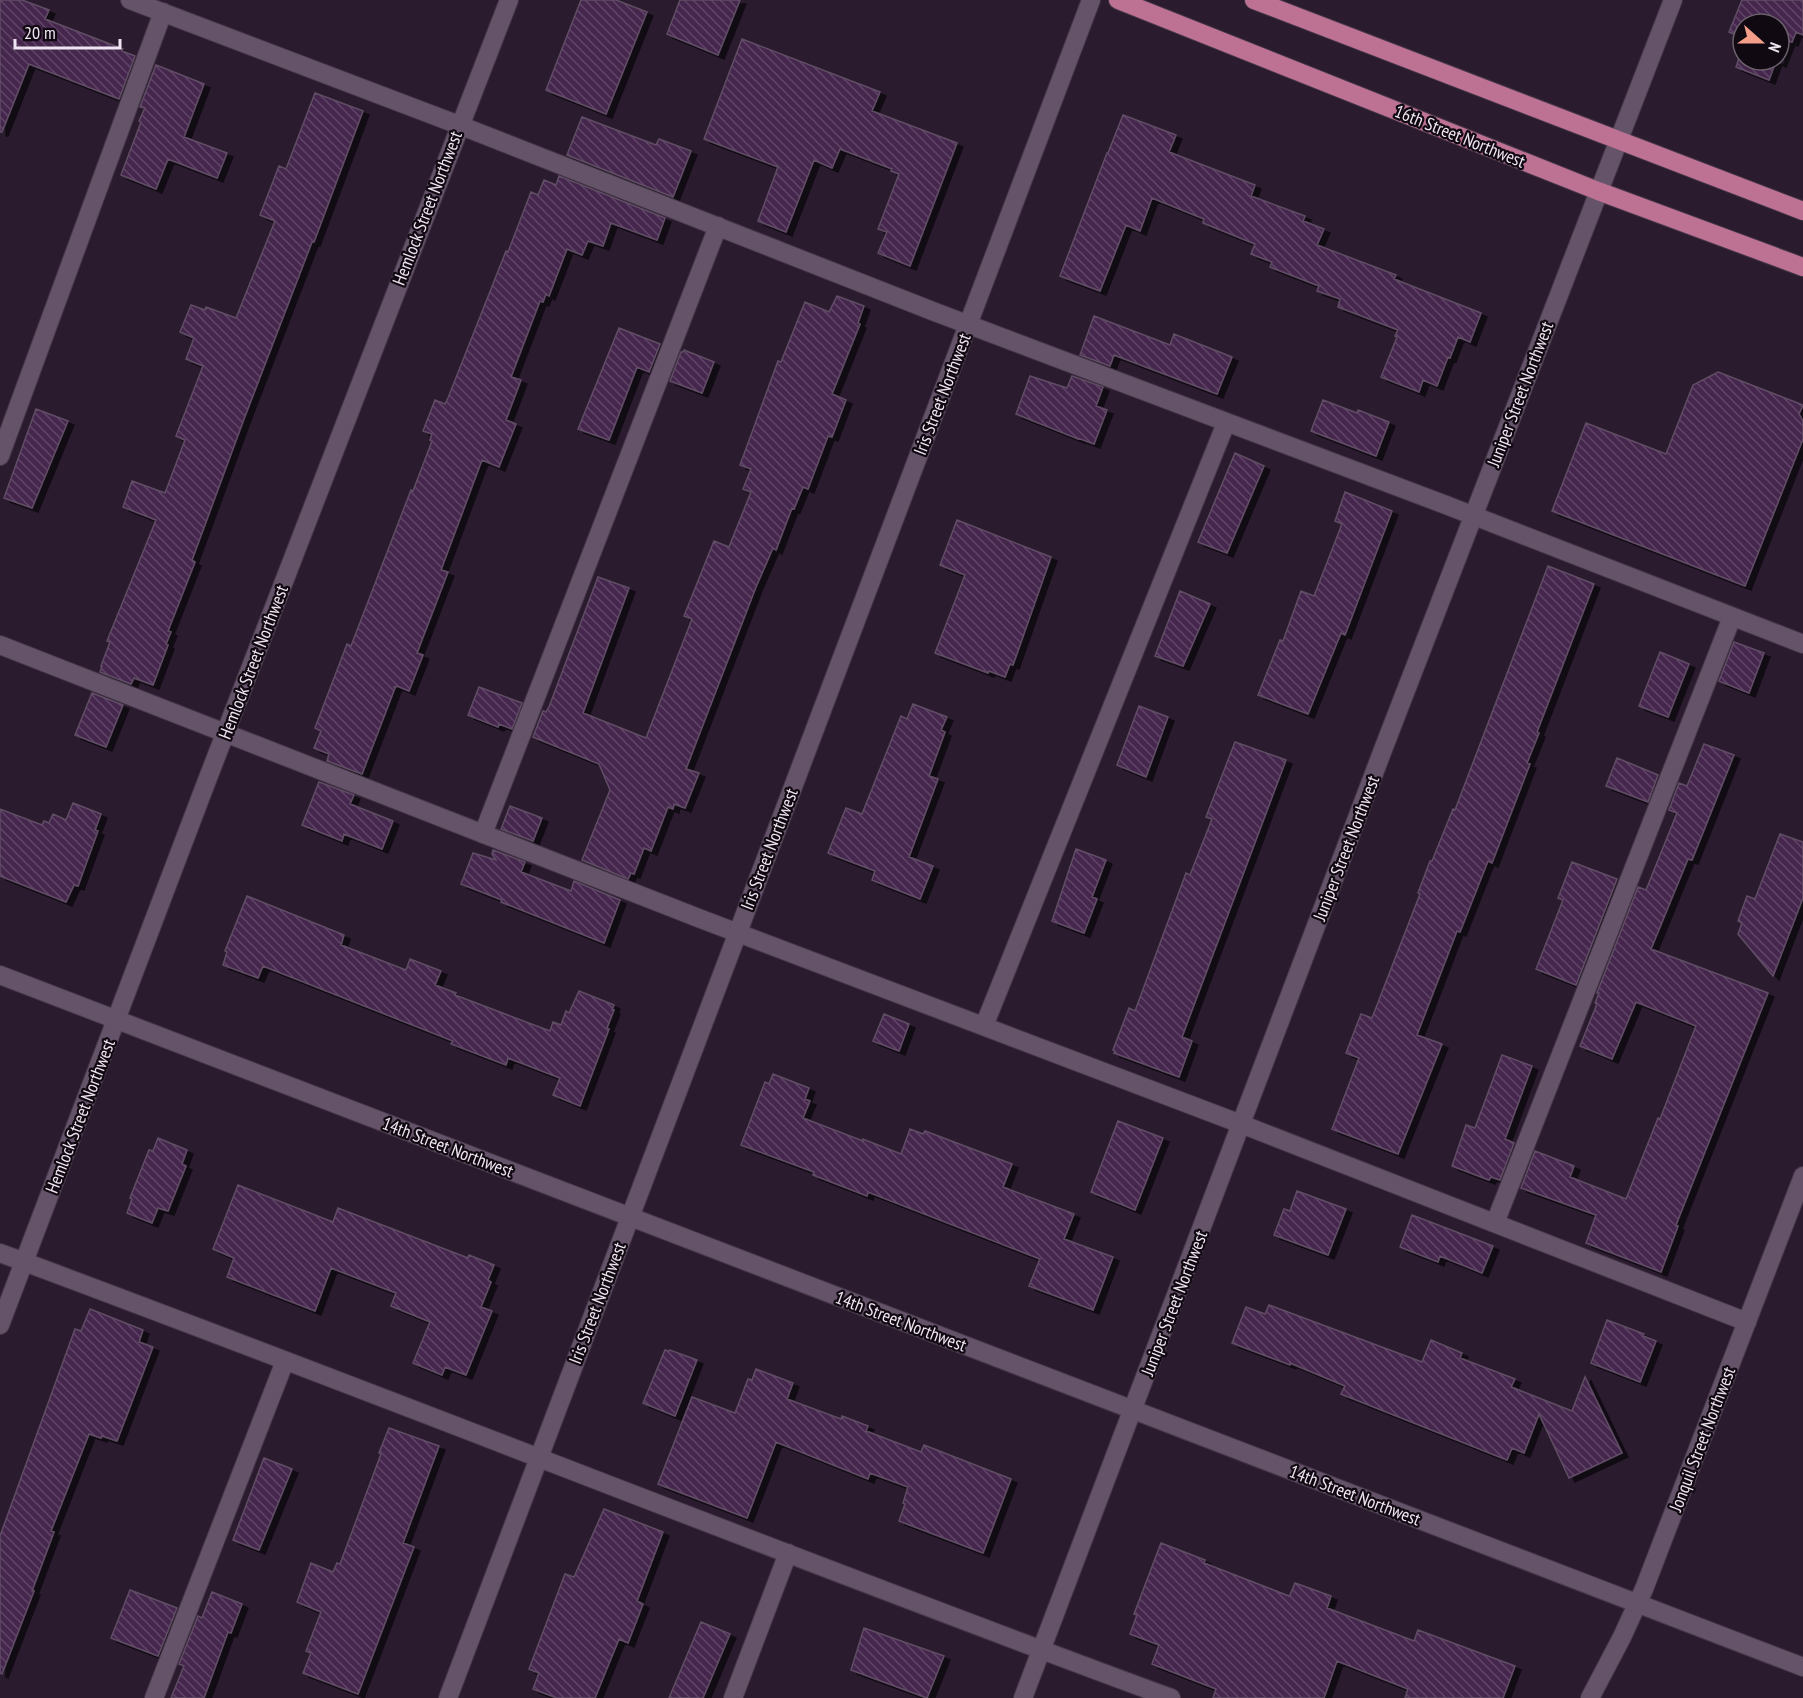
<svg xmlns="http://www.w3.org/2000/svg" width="1803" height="1698" font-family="'PT Sans Narrow',sans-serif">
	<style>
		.building { fill: url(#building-back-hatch); stroke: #604e65; stroke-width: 1.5; fill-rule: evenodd; filter: url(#shadow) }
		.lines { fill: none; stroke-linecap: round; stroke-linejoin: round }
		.lane-casing { stroke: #443647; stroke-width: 20 }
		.street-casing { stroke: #443647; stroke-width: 20 }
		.secondary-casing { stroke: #443647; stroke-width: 20 }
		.primary-casing { stroke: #443647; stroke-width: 20 }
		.lane { stroke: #65536a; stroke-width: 18 }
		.street { stroke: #65536a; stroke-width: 18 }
		.secondary { stroke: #65536a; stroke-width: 18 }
		.primary { stroke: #be7293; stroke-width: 18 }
		.labels { text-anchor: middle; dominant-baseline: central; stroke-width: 4.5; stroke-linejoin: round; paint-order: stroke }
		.street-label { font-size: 18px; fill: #f0e5f2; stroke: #100911 }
	</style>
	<defs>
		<pattern id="building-back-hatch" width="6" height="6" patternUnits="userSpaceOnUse" patternTransform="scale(1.5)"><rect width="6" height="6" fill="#45254d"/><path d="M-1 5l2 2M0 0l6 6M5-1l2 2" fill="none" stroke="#604467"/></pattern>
		<filter id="shadow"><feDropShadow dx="6" dy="4" stdDeviation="0" flood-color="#0009"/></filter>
	</defs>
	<rect width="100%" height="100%" fill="#2b1b2f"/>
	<path class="building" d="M 0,0 L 22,0 L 49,10 L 45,19 L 123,49 L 122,51 L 135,56 L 119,99 L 29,64 L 2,132 L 0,132 Z
		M 581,0 L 616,0 L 647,12 L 606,114 L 546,90 Z
		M 680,0 L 740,0 L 718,55 L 667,34 Z
		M 1742,0 L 1803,0 L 1803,35 L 1796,32 L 1792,42 L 1789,41 L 1780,63 L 1776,61 L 1769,80 L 1736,67 L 1742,49 L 1738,47 L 1741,37 L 1729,32 ZM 1743,24 L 1779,24 L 1779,60 L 1743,60 Z
		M 742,39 L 880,92 L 872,111 L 957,143 L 910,266 L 878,253 L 887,232 L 878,229 L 899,174 L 891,171 L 892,169 L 840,149 L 832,168 L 814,160 L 786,232 L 758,221 L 778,167 L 704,139 Z
		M 156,65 L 204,84 L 184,137 L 227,153 L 217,178 L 168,159 L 156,189 L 121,175 L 141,122 L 139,121 L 145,108 L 140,107 Z
		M 315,93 L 363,111 L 314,242 L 312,242 L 244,419 L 192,560 L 195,562 L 168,631 L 171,632 L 166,644 L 168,645 L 153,685 L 134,678 L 131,684 L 100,672 L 102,666 L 101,666 L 110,642 L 107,641 L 156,520 L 123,507 L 132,481 L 165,493 L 185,440 L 176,436 L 203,366 L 186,359 L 194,338 L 180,332 L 191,305 L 205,310 L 206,307 L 236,318 L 275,221 L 260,215 L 279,166 L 286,169 Z
		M 1123,115 L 1176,135 L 1169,152 L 1255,185 L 1251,196 L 1305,216 L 1303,221 L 1324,229 L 1317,245 L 1396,275 L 1394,279 L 1481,313 L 1470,342 L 1458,337 L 1450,358 L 1448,357 L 1437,386 L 1423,380 L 1419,392 L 1381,377 L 1397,337 L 1395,336 L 1398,330 L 1338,307 L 1340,299 L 1317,291 L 1319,286 L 1270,267 L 1272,262 L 1251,254 L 1255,244 L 1203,223 L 1204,219 L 1152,198 L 1140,231 L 1126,225 L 1100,291 L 1060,276 L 1107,153 L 1108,153 Z
		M 582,117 L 656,145 L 659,139 L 691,151 L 673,197 L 567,155 Z
		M 559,176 L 665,218 L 657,240 L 611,223 L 603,246 L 588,241 L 582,255 L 567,249 L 549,296 L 546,294 L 543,302 L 540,301 L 511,377 L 521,380 L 506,420 L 516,424 L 499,467 L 482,460 L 441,570 L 448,572 L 417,653 L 423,655 L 409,691 L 397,686 L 396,687 L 394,687 L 395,688 L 362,774 L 327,761 L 329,754 L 314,748 L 321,731 L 315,728 L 347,644 L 351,646 L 411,490 L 413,491 L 432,441 L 430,440 L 432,434 L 423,431 L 435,400 L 445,404 L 448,398 L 506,251 L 508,252 L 531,192 L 538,195 L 544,180 L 556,185 Z
		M 837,296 L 864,306 L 858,323 L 860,324 L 832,394 L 846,400 L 832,437 L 828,436 L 808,489 L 803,487 L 794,509 L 792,508 L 776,550 L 773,548 L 756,587 L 686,769 L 699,773 L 685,808 L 674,804 L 673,809 L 668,807 L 651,851 L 644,848 L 634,874 L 631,873 L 628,879 L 582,860 L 610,790 L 599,764 L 533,737 L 543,711 L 546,712 L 549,707 L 598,577 L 629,588 L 583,713 L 646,738 L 692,619 L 684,616 L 714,541 L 729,547 L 751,492 L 743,489 L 751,469 L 740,465 L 778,361 L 781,362 L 805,302 L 829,312 Z
		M 1094,316 L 1170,345 L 1174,334 L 1232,357 L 1217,394 L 1114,355 L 1110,366 L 1080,355 Z
		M 619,328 L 660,344 L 649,372 L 637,367 L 609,440 L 578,429 Z
		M 684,350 L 714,362 L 702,393 L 670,381 L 681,352 L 683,352 Z
		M 1718,372 L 1803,405 L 1799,414 L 1803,421 L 1803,439 L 1745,586 L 1552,511 L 1586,423 L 1666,454 L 1693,385 Z
		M 1030,376 L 1067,388 L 1072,376 L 1103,387 L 1096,406 L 1107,410 L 1094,444 L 1078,438 L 1078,439 L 1016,414 Z
		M 1323,400 L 1357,413 L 1358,410 L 1389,422 L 1376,456 L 1311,431 Z
		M 36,409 L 68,421 L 32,508 L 4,498 Z
		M 1235,453 L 1264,466 L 1227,553 L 1198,542 Z
		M 1345,492 L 1392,511 L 1345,635 L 1341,633 L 1308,714 L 1258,695 L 1280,640 L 1283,641 L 1301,591 L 1314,596 L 1342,524 L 1335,521 Z
		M 957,520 L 1051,557 L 1013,665 L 1010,664 L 1005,677 L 989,671 L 988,673 L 935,653 L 965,575 L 940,565 Z
		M 1548,566 L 1594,584 L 1537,732 L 1539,733 L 1527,763 L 1530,764 L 1492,863 L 1488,861 L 1460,932 L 1457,931 L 1417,1035 L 1442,1044 L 1398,1154 L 1332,1129 L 1359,1058 L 1346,1053 L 1361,1014 L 1372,1018 L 1420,894 L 1418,893 L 1430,861 L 1432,861 L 1453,809 L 1455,810 Z
		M 1180,591 L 1210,604 L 1183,666 L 1155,656 Z
		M 1734,642 L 1764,653 L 1749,693 L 1719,681 Z
		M 1660,652 L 1689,664 L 1668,717 L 1639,706 Z
		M 479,687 L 522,703 L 512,729 L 499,724 L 498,727 L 468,715 Z
		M 92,693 L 123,705 L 106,747 L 75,735 Z
		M 913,704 L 947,717 L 941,730 L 945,732 L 929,776 L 938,779 L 909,857 L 933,866 L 920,899 L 872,880 L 875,871 L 828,853 L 846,808 L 862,814 L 901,716 L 907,719 Z
		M 1139,706 L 1168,717 L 1146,777 L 1117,765 Z
		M 1235,742 L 1286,760 L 1182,1037 L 1192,1041 L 1179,1077 L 1114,1053 L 1115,1051 L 1113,1050 L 1129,1008 L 1135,1011 L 1186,873 L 1190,875 L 1212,819 L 1206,817 Z
		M 1704,744 L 1734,755 L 1692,860 L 1688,859 L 1651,949 L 1768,993 L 1676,1225 L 1678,1226 L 1661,1272 L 1586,1243 L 1596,1215 L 1521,1188 L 1535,1151 L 1574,1166 L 1570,1177 L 1626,1199 L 1658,1118 L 1660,1119 L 1696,1026 L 1636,1002 L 1612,1059 L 1580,1046 L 1597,1004 L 1595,1003 L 1599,993 L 1597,993 L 1638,887 L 1646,890 L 1677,813 L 1669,810 L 1679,783 L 1687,786 Z
		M 1617,758 L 1658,775 L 1648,802 L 1606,786 Z
		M 319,782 L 354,795 L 350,804 L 393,821 L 382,849 L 344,834 L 342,841 L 302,825 Z
		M 73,803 L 101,814 L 95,830 L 98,831 L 78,886 L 74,885 L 66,902 L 0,876 L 0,809 L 42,825 L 44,821 L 49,823 L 53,814 L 66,820 Z
		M 510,806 L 542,818 L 533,841 L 501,829 Z
		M 1780,834 L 1803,842 L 1803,898 L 1773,976 L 1738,934 L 1742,923 L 1738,921 L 1747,896 L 1755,899 Z
		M 1076,849 L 1106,860 L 1092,897 L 1097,899 L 1084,933 L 1052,921 Z
		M 493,850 L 525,862 L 521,872 L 571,891 L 574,881 L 620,900 L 604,943 L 501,902 L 502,900 L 461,884 L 473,853 L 496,860 L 492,854 Z
		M 1572,862 L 1617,879 L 1576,985 L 1536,969 L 1563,900 L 1558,898 Z
		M 247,896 L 344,935 L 341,945 L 406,970 L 410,959 L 441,971 L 435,985 L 456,993 L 455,995 L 550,1031 L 553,1022 L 561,1025 L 566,1011 L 569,1013 L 579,991 L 614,1005 L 612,1010 L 614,1010 L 607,1028 L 609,1029 L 580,1106 L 553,1095 L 560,1078 L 508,1058 L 506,1065 L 451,1044 L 453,1041 L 263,966 L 258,978 L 223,965 L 227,952 L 225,951 Z
		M 884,1014 L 909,1024 L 899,1051 L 873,1041 Z
		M 1502,1055 L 1532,1066 L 1505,1139 L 1514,1143 L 1500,1180 L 1491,1177 L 1489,1180 L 1452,1166 L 1466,1125 L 1475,1128 Z
		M 773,1074 L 809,1088 L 805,1099 L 810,1101 L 803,1118 L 863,1141 L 863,1139 L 901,1154 L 910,1129 L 923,1134 L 925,1131 L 1012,1164 L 1003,1187 L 1074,1214 L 1064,1239 L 1113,1257 L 1093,1310 L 1029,1286 L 1040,1259 L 868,1192 L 867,1196 L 813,1175 L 814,1172 L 741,1145 L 765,1082 L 769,1084 Z
		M 1118,1121 L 1163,1138 L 1135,1210 L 1091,1192 Z
		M 158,1138 L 187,1150 L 182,1164 L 186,1166 L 168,1211 L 158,1208 L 152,1223 L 127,1213 L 132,1199 L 130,1198 L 149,1150 L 153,1151 Z
		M 238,1185 L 333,1222 L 338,1208 L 468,1258 L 469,1255 L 494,1265 L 488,1280 L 491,1282 L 481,1307 L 492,1311 L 466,1375 L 445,1367 L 442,1375 L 413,1363 L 430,1322 L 391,1306 L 396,1293 L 331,1268 L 315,1311 L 227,1277 L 234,1258 L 213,1249 Z
		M 1297,1191 L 1346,1209 L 1328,1255 L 1274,1235 L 1284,1209 L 1290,1211 Z
		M 1412,1215 L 1493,1246 L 1482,1273 L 1440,1256 L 1438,1262 L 1400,1247 Z
		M 1269,1305 L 1422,1362 L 1431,1340 L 1462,1353 L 1460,1358 L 1515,1379 L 1511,1387 L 1572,1411 L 1585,1377 L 1622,1453 L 1569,1478 L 1539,1414 L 1524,1453 L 1512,1448 L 1507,1460 L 1341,1394 L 1345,1386 L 1290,1363 L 1290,1365 L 1232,1343 L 1246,1307 L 1265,1314 Z
		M 90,1309 L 143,1330 L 139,1342 L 153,1347 L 117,1441 L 102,1436 L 101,1438 L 89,1434 L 51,1531 L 54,1532 L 32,1591 L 34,1591 L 2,1674 L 0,1673 L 0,1536 L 75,1329 L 81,1331 Z
		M 1607,1320 L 1644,1334 L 1643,1336 L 1656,1341 L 1640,1382 L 1591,1363 Z
		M 665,1350 L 669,1351 L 670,1350 L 697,1360 L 675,1416 L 643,1403 Z
		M 756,1369 L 793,1383 L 787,1399 L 841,1419 L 842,1416 L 868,1426 L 866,1431 L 921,1452 L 924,1445 L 1011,1479 L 983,1553 L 899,1521 L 905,1504 L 903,1503 L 908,1487 L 870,1473 L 868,1479 L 776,1442 L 747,1518 L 658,1484 L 692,1397 L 735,1413 L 748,1379 L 752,1380 Z
		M 389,1428 L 439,1446 L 403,1543 L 414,1547 L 358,1694 L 303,1673 L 311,1653 L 306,1651 L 321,1612 L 297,1602 L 311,1563 L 333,1572 L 337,1563 L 340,1564 L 381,1454 L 379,1453 Z
		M 264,1458 L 292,1469 L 259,1550 L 233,1540 Z
		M 604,1509 L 663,1532 L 637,1601 L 643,1604 L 628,1643 L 619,1639 L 595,1698 L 557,1698 L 533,1689 L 539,1673 L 529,1669 L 565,1574 L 574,1577 Z
		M 1161,1543 L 1205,1560 L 1204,1563 L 1289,1596 L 1290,1595 L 1295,1583 L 1331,1596 L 1327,1608 L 1414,1641 L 1418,1630 L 1515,1666 L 1503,1698 L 1405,1698 L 1408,1689 L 1337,1661 L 1324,1698 L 1213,1698 L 1216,1689 L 1152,1664 L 1159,1645 L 1130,1634 L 1137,1615 L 1134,1614 Z
		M 130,1590 L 177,1608 L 158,1656 L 111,1638 Z
		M 212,1592 L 242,1604 L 231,1633 L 228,1632 L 204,1698 L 171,1698 L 184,1666 L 179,1664 L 198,1616 L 202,1618 Z
		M 701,1622 L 730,1634 L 703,1698 L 669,1698 Z
		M 864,1628 L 944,1656 L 927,1698 L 851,1670 Z"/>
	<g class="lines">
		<defs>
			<path id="lane" d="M 130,0 L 459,125 L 935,312 L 1446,505 L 1803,644
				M 0,456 L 163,12
				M 0,645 L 701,919 L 1241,1124 L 1747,1322
				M 483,834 L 718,226
				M 984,1026 L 1226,423
				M 1495,1223 L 1732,617
				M 0,1253 C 392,1398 779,1554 1171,1698
				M 154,1698 L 285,1361
				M 733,1698 L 788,1553"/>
			<path id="street" d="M 0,1325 L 206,783 L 509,0
				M 448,1698 L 1091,0
				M 1023,1698 L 1384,747 L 1673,0
				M 1590,1698 L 1622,1637 L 1644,1589 L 1803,1176"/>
			<path id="secondary" d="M 0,975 L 1803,1667"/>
			<path id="primary" d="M 1118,0 L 1598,191 L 1803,267
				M 1254,0 L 1803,211"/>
		</defs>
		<use href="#lane" class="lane-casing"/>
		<use href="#street" class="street-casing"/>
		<use href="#secondary" class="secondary-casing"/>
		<use href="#primary" class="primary-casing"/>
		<use href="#lane" class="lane"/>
		<use href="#street" class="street"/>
		<use href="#secondary" class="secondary"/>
		<use href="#primary" class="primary"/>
	</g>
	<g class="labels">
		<g class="street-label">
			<text transform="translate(1460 136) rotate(22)">16th Street Northwest</text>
			<text transform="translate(427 208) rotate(-69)">Hemlock Street Northwest</text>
			<text transform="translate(942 394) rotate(-69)">Iris Street Northwest</text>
			<text transform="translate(1520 394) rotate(-69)">Juniper Street Northwest</text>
			<text transform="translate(253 662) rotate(-69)">Hemlock Street Northwest</text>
			<text transform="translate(1346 848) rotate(-69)">Juniper Street Northwest</text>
			<text transform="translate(769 849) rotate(-69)">Iris Street Northwest</text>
			<text transform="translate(80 1116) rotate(-69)">Hemlock Street Northwest</text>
			<text transform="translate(448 1147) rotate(21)">14th Street Northwest</text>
			<text transform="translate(597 1303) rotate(-69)">Iris Street Northwest</text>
			<text transform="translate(1174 1303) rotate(-69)">Juniper Street Northwest</text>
			<text transform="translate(901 1321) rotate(21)">14th Street Northwest</text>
			<text transform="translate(1702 1439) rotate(-69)">Jonquil Street Northwest</text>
			<text transform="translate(1355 1495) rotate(21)">14th Street Northwest</text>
		</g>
	</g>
	<g transform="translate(1761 42) rotate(111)"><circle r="28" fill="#100911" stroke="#6a616b" stroke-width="1.5"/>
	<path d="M0-4.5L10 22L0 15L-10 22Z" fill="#f49e8a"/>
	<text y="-9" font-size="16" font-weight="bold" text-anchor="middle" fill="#f0e5f2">N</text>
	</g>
	<path d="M15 39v9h105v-9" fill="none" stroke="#f0e5f2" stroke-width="3"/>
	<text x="24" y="39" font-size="18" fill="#f0e5f2" stroke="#100911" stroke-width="4.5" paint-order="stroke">20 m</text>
</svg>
